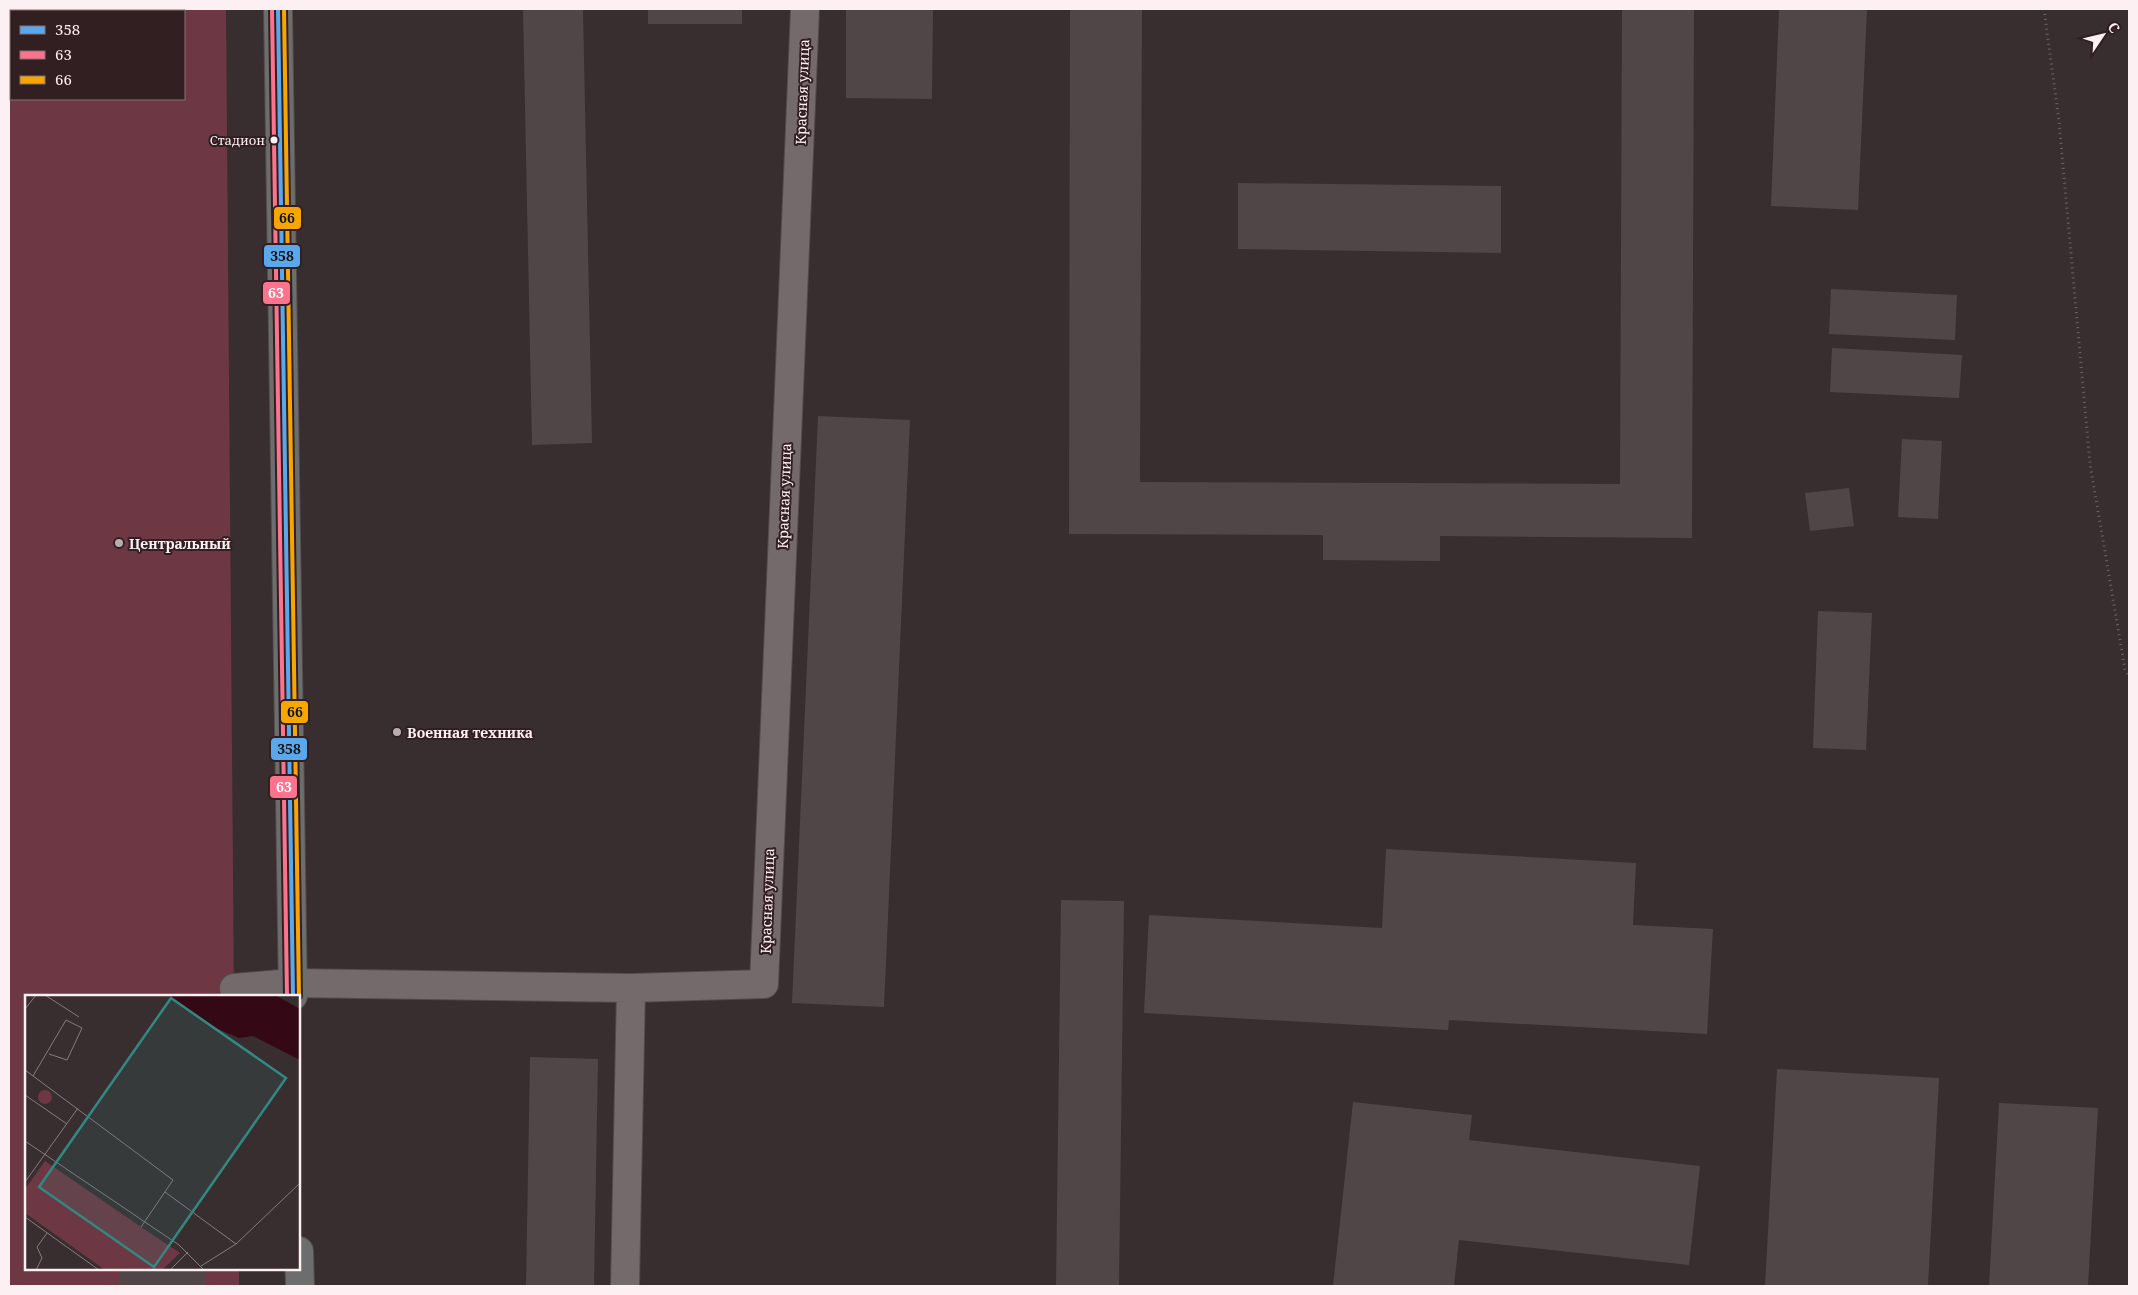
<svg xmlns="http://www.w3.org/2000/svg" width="2138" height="1295" font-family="'Noto Serif',serif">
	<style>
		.green { fill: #6d3843; fill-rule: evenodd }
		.building { fill: #504648 }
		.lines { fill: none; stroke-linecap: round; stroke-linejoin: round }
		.minor-casing { stroke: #534a4c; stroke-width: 30 }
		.major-casing { stroke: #534a4c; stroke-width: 30 }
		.path { stroke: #6d6466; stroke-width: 3; stroke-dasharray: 1 4; stroke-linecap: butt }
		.minor { stroke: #746a6b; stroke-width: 28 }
		.major { stroke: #6b6e6c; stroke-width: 28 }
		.bus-1-casing { stroke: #321f22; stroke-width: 8 }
		.bus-2-casing { stroke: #321f22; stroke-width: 8 }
		.bus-3-casing { stroke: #321f22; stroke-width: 8 }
		.bus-1 { stroke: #5aa8eb; stroke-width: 4 }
		.bus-2 { stroke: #fc738d; stroke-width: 4 }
		.bus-3 { stroke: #f7a600; stroke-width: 4 }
		.bus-dot { fill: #fdf0f2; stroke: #321f22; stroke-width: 2 }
		.poi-dot { fill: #b8acae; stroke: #321f22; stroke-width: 2 }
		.labels { text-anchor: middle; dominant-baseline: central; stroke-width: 4; stroke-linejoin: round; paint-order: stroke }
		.bus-label { font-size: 13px; fill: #fdf0f2; stroke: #321f22; text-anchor: end }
		.street-label { font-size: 14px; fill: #fdf0f2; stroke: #321f22 }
		.poi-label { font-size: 14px; font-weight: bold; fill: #fdf0f2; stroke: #321f22; text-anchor: start }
		.inset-road { fill: none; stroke: #877b7d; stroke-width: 1 }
		.view { fill: #338882; fill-opacity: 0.15; stroke: #338882; stroke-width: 2.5 }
		.inset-edge { fill: none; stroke: #fdf0f2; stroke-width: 2.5 }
		.line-badge { stroke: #321f22; stroke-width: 2 }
		.badge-label { font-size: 14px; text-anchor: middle; font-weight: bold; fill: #fff }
		.pale-badge-label { font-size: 14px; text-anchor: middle; font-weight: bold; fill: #111 }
	</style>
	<rect width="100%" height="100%" fill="#382d2f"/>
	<path class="green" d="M 9,9 L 226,9 L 234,996 L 26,996 L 26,1269 L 239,1269 L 239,1286 L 9,1286 ZM 11,11 L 184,11 L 184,99 L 11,99 Z"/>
	<path class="building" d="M 523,9 L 583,9 L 592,443 L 532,445 Z
		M 648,9 L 742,9 L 742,24 L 648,24 Z
		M 846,9 L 933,9 L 932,99 L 846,98 Z
		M 1070,9 L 1142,9 L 1140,482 L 1620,484 L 1622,9 L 1694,9 L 1692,538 L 1440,536 L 1440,561 L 1323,560 L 1323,535 L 1069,534 Z
		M 1779,9 L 1867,9 L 1858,210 L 1771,206 Z
		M 1238,183 L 1501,186 L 1501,253 L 1238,249 Z
		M 1831,289 L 1957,295 L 1955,340 L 1829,334 Z
		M 1832,348 L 1962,355 L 1959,398 L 1830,392 Z
		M 818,416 L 910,420 L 884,1007 L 792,1003 Z
		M 1902,439 L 1942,441 L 1938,519 L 1898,517 Z
		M 1849,488 L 1854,526 L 1810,531 L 1805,493 Z
		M 1818,611 L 1872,613 L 1866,750 L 1813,748 Z
		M 1386,849 L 1636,863 L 1633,925 L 1713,929 L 1707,1034 L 1449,1020 L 1448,1030 L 1144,1013 L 1149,915 L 1382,928 Z
		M 1061,900 L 1124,901 L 1119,1286 L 1056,1286 Z
		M 530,1057 L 598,1059 L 594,1286 L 526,1286 Z
		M 1777,1069 L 1939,1078 L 1928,1286 L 1765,1286 Z
		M 1353,1102 L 1472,1115 L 1469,1140 L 1700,1166 L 1689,1265 L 1459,1240 L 1454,1286 L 1333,1286 Z
		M 1999,1103 L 2098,1108 L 2088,1286 L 1989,1286 Z
		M 119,1269 L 205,1269 L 205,1286 L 120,1286 Z"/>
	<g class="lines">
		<defs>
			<path id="minor" d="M 234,988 L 292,983 L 631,988 L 764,984 L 805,9
				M 625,1286 L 631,988"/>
			<path id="major" d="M 278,9 L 293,996
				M 299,1251 L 300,1286"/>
		</defs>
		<use href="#minor" class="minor-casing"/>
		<use href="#major" class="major-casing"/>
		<path class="path" d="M 2044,9 L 2059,121 L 2090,464 L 2125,669 L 2129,676"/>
		<use href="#minor" class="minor"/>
		<use href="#major" class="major"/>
		<defs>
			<path id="bus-1" d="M 278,9 L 293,996"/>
			<path id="bus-2" d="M 272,9 L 287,996"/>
			<path id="bus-3" d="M 284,9 L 299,996"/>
		</defs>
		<use href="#bus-1" class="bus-1-casing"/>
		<use href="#bus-2" class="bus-2-casing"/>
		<use href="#bus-3" class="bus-3-casing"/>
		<use href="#bus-1" class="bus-1"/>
		<use href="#bus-2" class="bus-2"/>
		<use href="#bus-3" class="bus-3"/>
	</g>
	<circle class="bus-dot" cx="274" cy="140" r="4.5"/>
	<g class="poi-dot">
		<circle cx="119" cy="543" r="5"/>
		<circle cx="397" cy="732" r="5"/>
	</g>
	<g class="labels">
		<g class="bus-label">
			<text x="265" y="140">Стадион</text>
		</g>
		<g class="street-label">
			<text transform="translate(802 92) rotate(-88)">Красная улица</text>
			<text transform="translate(784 496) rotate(-88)">Красная улица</text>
			<text transform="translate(767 901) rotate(-88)">Красная улица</text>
		</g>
		<g class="poi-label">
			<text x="129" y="543">Центральный</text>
			<text x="407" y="732">Военная техника</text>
		</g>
	</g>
	<g transform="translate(25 995)">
		<rect width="275" height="275" fill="#382d2f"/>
		<path d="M13 102a7 7 0 1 1 14 0a7 7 0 1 1-14 0ZM 20,166 L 116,232 L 155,258 L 137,275 L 80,275 L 0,218 L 0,194 Z" fill="#6d3843"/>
		<path d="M 142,0 L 250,0 L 275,14 L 275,65 L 228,41 L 214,43 L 184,30 Z" fill="#340815"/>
		<path class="inset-road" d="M 20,0 L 54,22M 0,14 L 11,0M 0,75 L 148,185 L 116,232M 8,81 L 41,25 L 57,33 L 42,65 L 24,59M 0,100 L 42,129M 0,146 L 154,250 L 179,275M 0,187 L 53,113M 140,197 L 211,249M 0,222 L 74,275M 176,271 L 211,249 L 274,189M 11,275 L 17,263 L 12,252 L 22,238M 145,275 L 163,257"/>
		<path class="view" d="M 146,3 L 261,83 L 129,272 L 14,192 Z"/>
		<rect width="275" height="275" class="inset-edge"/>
	</g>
	<g class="line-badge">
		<rect x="273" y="206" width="29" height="24" rx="5" fill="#f7a600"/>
		<rect x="263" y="244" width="38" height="24" rx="5" fill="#5aa8eb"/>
		<rect x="262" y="281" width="29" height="24" rx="5" fill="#fc738d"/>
		<rect x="280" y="700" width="29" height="24" rx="5" fill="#f7a600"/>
		<rect x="270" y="737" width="38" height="24" rx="5" fill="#5aa8eb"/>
		<rect x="269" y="775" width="29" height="24" rx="5" fill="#fc738d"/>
	</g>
	<g class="badge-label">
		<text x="276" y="298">63</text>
		<text x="284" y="792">63</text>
	</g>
	<g class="pale-badge-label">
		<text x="287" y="223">66</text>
		<text x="282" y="261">358</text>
		<text x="295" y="717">66</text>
		<text x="289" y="754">358</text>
	</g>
	<rect width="2138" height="1295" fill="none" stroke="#fdf0f2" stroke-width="20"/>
	<rect x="10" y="10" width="175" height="90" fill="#321f22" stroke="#837375"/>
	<rect x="20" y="26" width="25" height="8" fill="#5aa8eb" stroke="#837375"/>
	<text x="55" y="35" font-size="15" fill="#fdf0f2">358</text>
	<rect x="20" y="51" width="25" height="8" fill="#fc738d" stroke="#837375"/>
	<text x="55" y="60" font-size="15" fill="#fdf0f2">63</text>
	<rect x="20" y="76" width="25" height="8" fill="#f7a600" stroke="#837375"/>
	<text x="55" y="85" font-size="15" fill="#fdf0f2">66</text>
	<g transform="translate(2103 35) rotate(55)" stroke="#321f22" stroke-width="4" paint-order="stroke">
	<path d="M0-4L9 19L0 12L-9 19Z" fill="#fdf0f2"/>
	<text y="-8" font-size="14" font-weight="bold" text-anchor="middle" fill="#fdf0f2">С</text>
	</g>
</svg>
